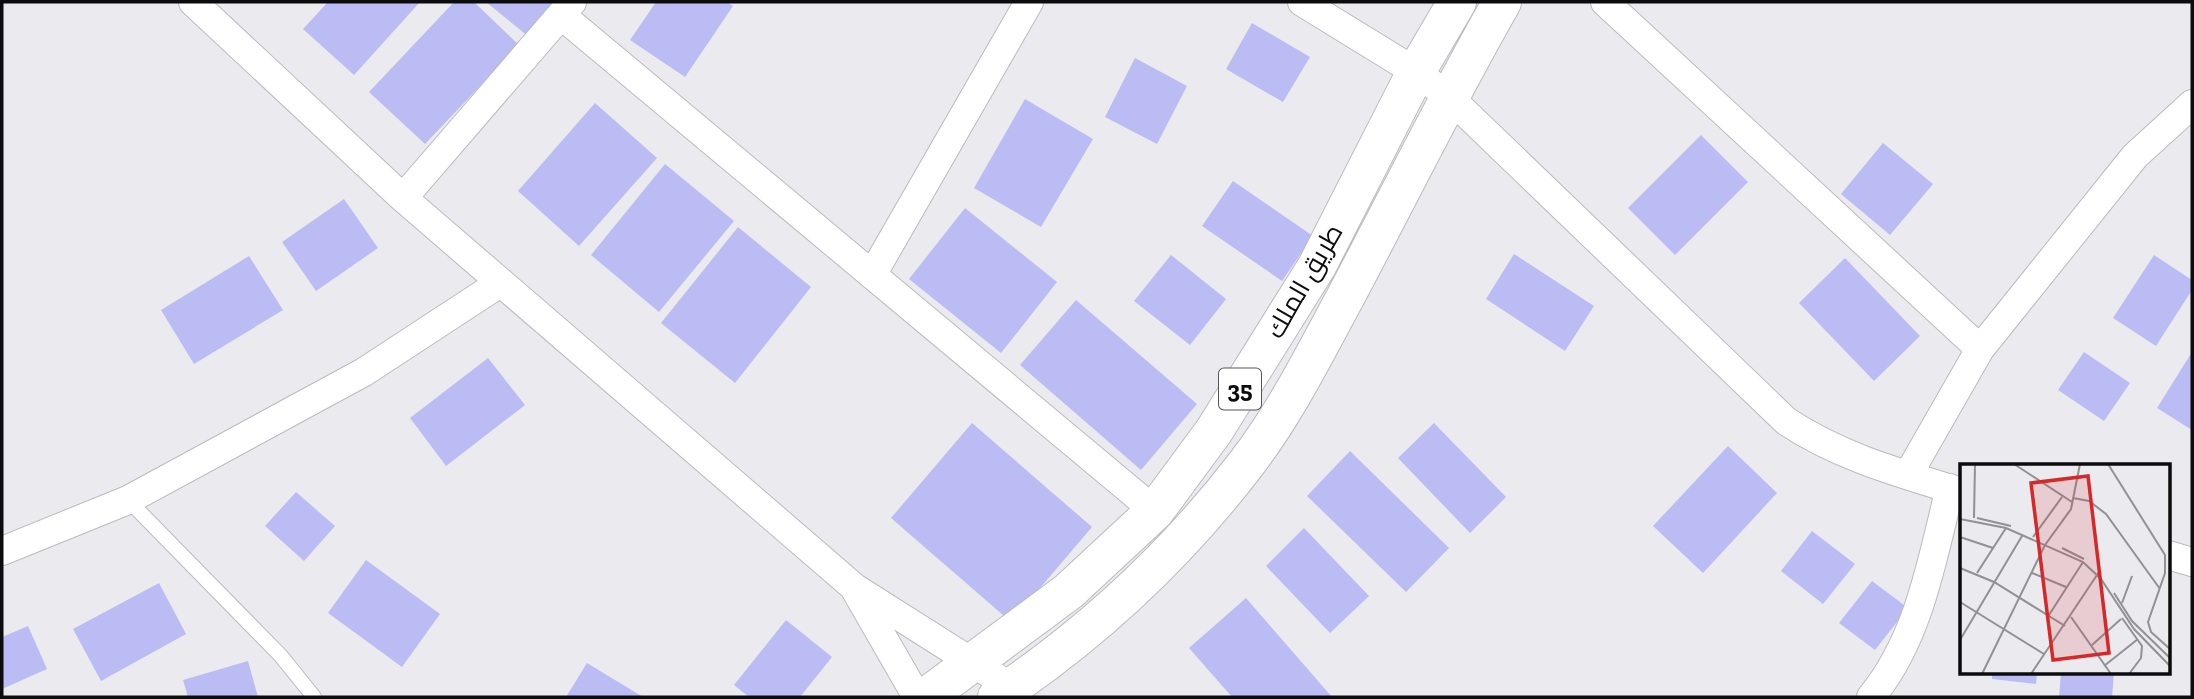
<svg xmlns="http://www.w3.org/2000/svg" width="2194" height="699" font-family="'Zilla Slab',Cairo,serif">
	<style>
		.building { fill: #bcbcf4 }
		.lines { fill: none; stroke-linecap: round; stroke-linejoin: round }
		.lane-casing { stroke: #bababf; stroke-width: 16 }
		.street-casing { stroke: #bababf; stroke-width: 30 }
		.primary-casing { stroke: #bababf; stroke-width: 40 }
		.lane { stroke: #fff; stroke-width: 14 }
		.street { stroke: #fff; stroke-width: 28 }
		.primary { stroke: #fff; stroke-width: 38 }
		.labels { text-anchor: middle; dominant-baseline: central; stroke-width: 7; stroke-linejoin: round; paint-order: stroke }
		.shield { fill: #fff; stroke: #555556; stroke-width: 2 }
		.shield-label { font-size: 24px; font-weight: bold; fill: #0c0c0e }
		.street-label { font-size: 26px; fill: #0c0c0e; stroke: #fff }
		.inset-road { fill: none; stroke: #919195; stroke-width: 2 }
		.view { fill: #d62828; fill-opacity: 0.15; stroke: #d62828; stroke-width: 3.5 }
		.inset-edge { fill: none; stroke: #0c0c0e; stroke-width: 3.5 }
	</style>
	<rect width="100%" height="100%" fill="#eaeaef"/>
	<path class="building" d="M 328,2 L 420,2 L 354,75 L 303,29 Z
		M 454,2 L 474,2 L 519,45 L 425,144 L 369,92 Z
		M 486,2 L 557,2 L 529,37 Z
		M 656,2 L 727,2 L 733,6 L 685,77 L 630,40 Z
		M 1252,23 L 1310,57 L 1283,102 L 1226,69 Z
		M 1135,58 L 1187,86 L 1157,144 L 1105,117 Z
		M 1025,99 L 1093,139 L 1041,227 L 974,188 Z
		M 595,103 L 657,158 L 579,246 L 518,191 Z
		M 1701,135 L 1748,182 L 1675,255 L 1628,208 Z
		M 1883,143 L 1933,184 L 1890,235 L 1841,194 Z
		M 665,164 L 734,221 L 659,312 L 591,255 Z
		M 1233,181 L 1313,236 L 1282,281 L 1202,226 Z
		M 344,199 L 378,248 L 316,291 L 282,242 Z
		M 965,208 L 1057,282 L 1001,353 L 909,279 Z
		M 738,227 L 811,287 L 735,383 L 661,323 Z
		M 1514,254 L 1594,306 L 1565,351 L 1486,299 Z
		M 1171,255 L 1226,299 L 1190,345 L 1134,301 Z
		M 2154,255 L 2192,280 L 2192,290 L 2156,346 L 2113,318 Z
		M 249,256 L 283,310 L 194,364 L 161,310 Z
		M 1845,258 L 1920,336 L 1874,381 L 1799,303 Z
		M 1076,300 L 1197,404 L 1141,470 L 1020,365 Z
		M 2084,352 L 2130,383 L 2104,421 L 2058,390 Z
		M 2192,352 L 2192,430 L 2157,408 Z
		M 488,358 L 525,405 L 446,466 L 410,418 Z
		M 972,423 L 1092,527 L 1011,622 L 891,518 Z
		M 1434,423 L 1506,497 L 1470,533 L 1398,458 Z
		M 1728,446 L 1777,493 L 1703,573 L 1653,526 Z
		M 1350,451 L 1449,548 L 1406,592 L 1307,496 Z
		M 296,492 L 335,526 L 304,561 L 265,526 Z
		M 1304,528 L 1369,596 L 1330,633 L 1266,566 Z
		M 1812,531 L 1855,564 L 1823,604 L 1781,571 Z
		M 366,560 L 440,614 L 402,667 L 328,613 Z
		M 1872,581 L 1908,608 L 1875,650 L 1839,623 Z
		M 159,583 L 186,634 L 101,681 L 73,629 Z
		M 1246,598 L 1332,697 L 1232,697 L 1189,648 Z
		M 786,620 L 832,657 L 800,697 L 749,697 L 734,685 Z
		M 28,626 L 47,669 L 2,689 L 2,637 Z
		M 248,661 L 258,697 L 188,697 L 183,680 Z
		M 587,663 L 643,697 L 566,697 Z
		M 1992,673 L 2037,673 L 2036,684 L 1992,679 Z
		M 2061,673 L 2114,673 L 2112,697 L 2059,697 Z"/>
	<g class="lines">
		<defs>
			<path id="lane" d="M 128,500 L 281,656 L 314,697"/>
			<path id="street" d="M 193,2 L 403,198 L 855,588 L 1011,687
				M 1302,2 L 1416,72 L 1448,96 L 1786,421 C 1840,457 1900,473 1961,492
				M 1605,2 L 1980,349
				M 561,15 L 1155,511
				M 403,198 L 572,2
				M 872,275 L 1029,2
				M 1909,473 L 1980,349 L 2135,156 L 2192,104
				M 2,551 L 128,500 L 364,372 L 500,283
				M 2168,555 L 2192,562
				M 856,591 L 917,697
				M 1871,697 C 1919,639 1932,560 1950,488"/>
			<path id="primary" d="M 926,697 L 1069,591 L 1155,511 L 1214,431 L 1317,266 L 1416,72 L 1457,2
				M 997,697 C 1091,634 1177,554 1246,464 C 1286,412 1315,353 1346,296 C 1398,198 1447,98 1502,2"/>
		</defs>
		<use href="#lane" class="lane-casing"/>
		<use href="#street" class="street-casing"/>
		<use href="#primary" class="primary-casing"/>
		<use href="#lane" class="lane"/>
		<use href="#street" class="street"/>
		<use href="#primary" class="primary"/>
	</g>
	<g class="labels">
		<rect class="shield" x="1219" y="368.5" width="42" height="41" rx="5"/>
		<g class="shield-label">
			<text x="1240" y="389">35</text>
		</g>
		<g class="street-label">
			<text transform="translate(1304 281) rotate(-60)">طريق الملك</text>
		</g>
	</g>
	<g transform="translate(1960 464)">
		<rect width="210" height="210" fill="#eaeaef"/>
		<path class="inset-road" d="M 54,0 L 112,38M 148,0 L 205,91 L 205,109 L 188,158 L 191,168 L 210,185M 113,34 L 129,37 L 146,50 L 200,125M 14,54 L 15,0M 17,54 L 51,62M 0,55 L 46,64 L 123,98 L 141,115 L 174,165 L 210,202M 0,73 L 33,84M 73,73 L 102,33M 102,84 L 124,95M 0,104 L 34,118 L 105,162M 17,109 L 46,64M 72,109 L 106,123M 154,129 L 172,157 L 210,194M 0,138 L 84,190M 162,139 L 172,112M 89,151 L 123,98M 111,153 L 151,210M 162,154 L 182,182 L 181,194 L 169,210M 0,176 L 62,72M 132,181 L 161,155M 144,202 L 178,175M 22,210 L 85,81 L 111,45 L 120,0M 71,210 L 139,108"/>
		<path class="view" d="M 128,12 L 149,189 L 93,196 L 71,19 Z"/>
		<rect width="210" height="210" class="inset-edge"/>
	</g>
	<rect width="2194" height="699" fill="none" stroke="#0c0c0e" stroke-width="7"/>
</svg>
